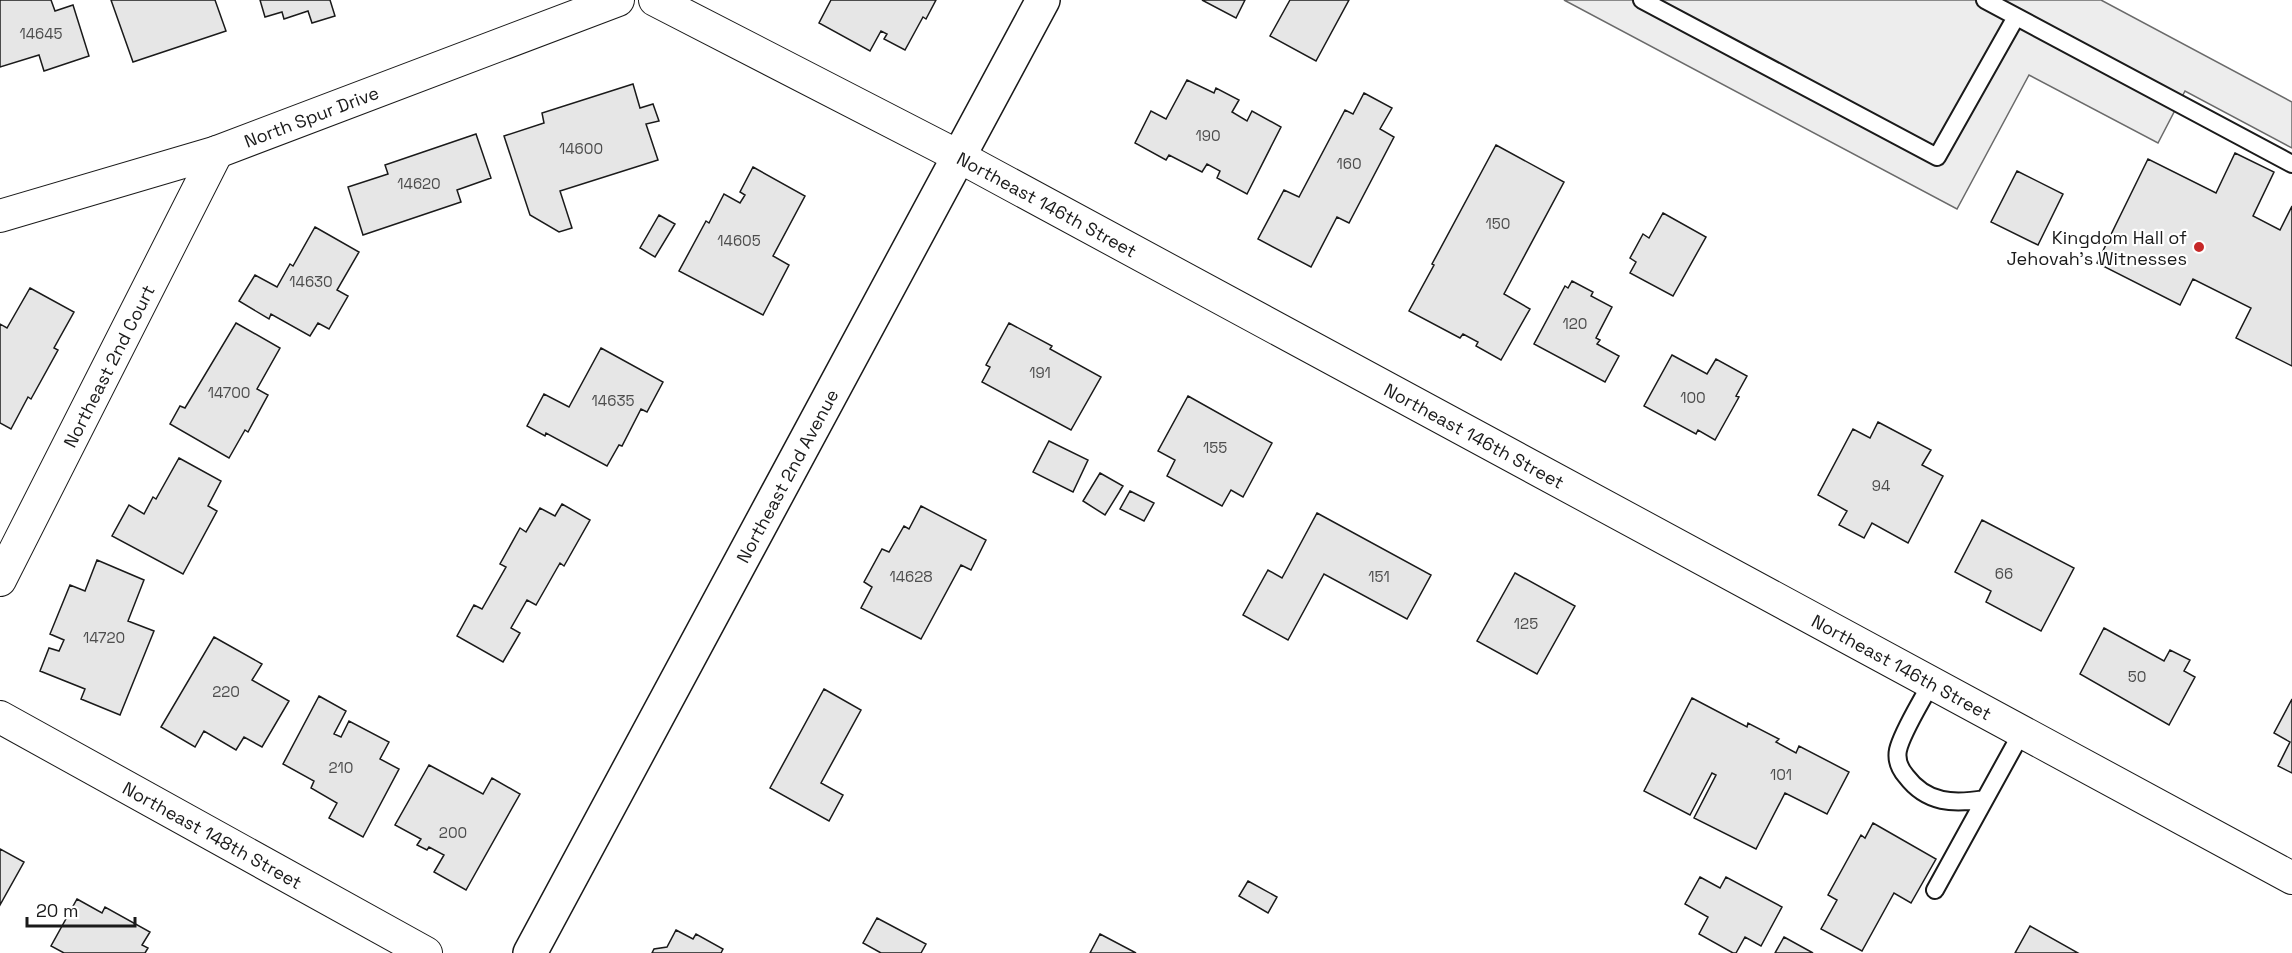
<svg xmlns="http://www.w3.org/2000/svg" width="2292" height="953" font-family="'Space Grotesk',sans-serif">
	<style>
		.parking { fill: #ededed; stroke: #6a6a6a; stroke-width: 1.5 }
		.building { fill: #e6e6e6; stroke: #1a1a1a; stroke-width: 1.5 }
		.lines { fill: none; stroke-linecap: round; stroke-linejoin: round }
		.service-casing { stroke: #1a1a1a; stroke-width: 20 }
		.minor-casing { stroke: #1a1a1a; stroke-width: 34 }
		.tertiary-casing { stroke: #1a1a1a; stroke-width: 36 }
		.service { stroke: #fff; stroke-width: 16 }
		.minor { stroke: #fff; stroke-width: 32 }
		.tertiary { stroke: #fff; stroke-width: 33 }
		.poi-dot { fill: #c62828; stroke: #fff; stroke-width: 2 }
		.labels { text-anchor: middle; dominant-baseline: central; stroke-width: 4.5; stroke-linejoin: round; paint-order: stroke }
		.number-label { font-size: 15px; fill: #4d4d4d }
		.street-label { font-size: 18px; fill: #1a1a1a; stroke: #fff }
		.poi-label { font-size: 18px; fill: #1a1a1a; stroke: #fff; text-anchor: end }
	</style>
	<rect width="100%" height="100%" fill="#fff"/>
	<path class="parking" d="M 1564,0 L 2101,0 L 2292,102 L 2292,148 L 2185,91 L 2158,143 L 2029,75 L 1957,209 Z"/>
	<path class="building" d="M 0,0 L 51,0 L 55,11 L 73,5 L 89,56 L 44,71 L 39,55 L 0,67 Z
		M 111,0 L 215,0 L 226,31 L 133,62 Z
		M 260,0 L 330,0 L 335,16 L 312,23 L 308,11 L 284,19 L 282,12 L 265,17 Z
		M 831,0 L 936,0 L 926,19 L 923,17 L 905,50 L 884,39 L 887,34 L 881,31 L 870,51 L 819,23 Z
		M 1202,0 L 1245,0 L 1236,18 Z
		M 1290,0 L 1349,0 L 1316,61 L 1270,36 Z
		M 1187,80 L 1214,93 L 1216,88 L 1239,100 L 1232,112 L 1247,121 L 1252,111 L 1281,127 L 1247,194 L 1217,178 L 1220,171 L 1207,164 L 1202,172 L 1169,155 L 1166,160 L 1135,143 L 1151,111 L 1166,119 Z
		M 633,84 L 640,108 L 653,104 L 659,121 L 646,124 L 658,160 L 560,191 L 572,228 L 559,232 L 530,215 L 504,136 L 544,123 L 542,113 Z
		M 1364,93 L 1392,108 L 1380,129 L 1394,137 L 1349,223 L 1337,217 L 1311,267 L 1258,239 L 1284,190 L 1299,197 L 1345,110 L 1353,114 Z
		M 476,134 L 491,178 L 457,190 L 461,202 L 363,235 L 348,187 L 388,174 L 385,165 Z
		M 1496,145 L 1564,182 L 1504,294 L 1530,309 L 1501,360 L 1476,346 L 1478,342 L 1463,334 L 1460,338 L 1409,311 L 1434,265 L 1432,264 Z
		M 2235,153 L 2274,172 L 2253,216 L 2280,230 L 2292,206 L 2292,366 L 2236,338 L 2251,308 L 2193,279 L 2180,305 L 2097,263 L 2148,159 L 2216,193 Z
		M 753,167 L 805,196 L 773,256 L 789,265 L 763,315 L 679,271 L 706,221 L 709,223 L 724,194 L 740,203 L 745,195 L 740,192 Z
		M 2017,171 L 2063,194 L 2038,245 L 1991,222 Z
		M 1663,213 L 1706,237 L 1673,296 L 1630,273 L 1636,262 L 1630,258 L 1643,234 L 1649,238 Z
		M 659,215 L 675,224 L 655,257 L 640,248 Z
		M 315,227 L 359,252 L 337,290 L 348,296 L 329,329 L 318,323 L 310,336 L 271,314 L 269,319 L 239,301 L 255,275 L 277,287 L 290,264 L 293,266 Z
		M 1572,281 L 1593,292 L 1591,296 L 1612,307 L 1596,338 L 1600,340 L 1597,344 L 1619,356 L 1605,382 L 1534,344 L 1565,286 L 1568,288 Z
		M 30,288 L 74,312 L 54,348 L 58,350 L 31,399 L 28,397 L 11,429 L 0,423 L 0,324 L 7,328 Z
		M 236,323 L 280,348 L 257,389 L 268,395 L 248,432 L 245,430 L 229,458 L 170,424 L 180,406 L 185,408 Z
		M 1009,323 L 1052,346 L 1050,349 L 1101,377 L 1071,430 L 982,382 L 990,367 L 986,365 Z
		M 601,348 L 663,382 L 647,412 L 641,409 L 622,446 L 619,445 L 607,466 L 546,433 L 545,436 L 527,426 L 544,394 L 569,407 Z
		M 1672,355 L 1707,374 L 1716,359 L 1747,376 L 1736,396 L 1739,397 L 1715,440 L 1698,430 L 1696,434 L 1644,406 Z
		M 1188,396 L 1272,443 L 1243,497 L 1231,490 L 1222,506 L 1167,476 L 1175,460 L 1158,451 Z
		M 1878,422 L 1931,450 L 1922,465 L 1943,476 L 1908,543 L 1872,523 L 1864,538 L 1839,525 L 1847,511 L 1818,495 L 1853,429 L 1870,438 Z
		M 1049,441 L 1088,460 L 1073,492 L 1033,472 Z
		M 179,458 L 221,481 L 208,506 L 217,511 L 183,574 L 112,536 L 129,505 L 144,514 L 153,497 L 156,499 Z
		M 1100,473 L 1123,486 L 1105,515 L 1083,501 Z
		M 1130,491 L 1154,503 L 1144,521 L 1120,509 Z
		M 562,504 L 590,520 L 564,566 L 560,563 L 536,605 L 527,600 L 511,628 L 520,633 L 503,662 L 457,636 L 474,605 L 482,609 L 506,567 L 500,564 L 520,528 L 526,532 L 540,508 L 555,516 Z
		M 921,506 L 986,540 L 971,570 L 961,565 L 921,639 L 861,608 L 872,587 L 864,582 L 882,549 L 889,552 L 904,526 L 909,529 Z
		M 1317,513 L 1431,575 L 1407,619 L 1324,574 L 1288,640 L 1243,615 L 1268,570 L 1282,578 Z
		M 1982,520 L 2074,568 L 2041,631 L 1986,602 L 1991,591 L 1955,572 Z
		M 97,560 L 144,580 L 128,621 L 154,631 L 120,715 L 81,699 L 85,689 L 40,671 L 49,648 L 59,651 L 64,640 L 50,634 L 70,585 L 85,591 Z
		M 1515,573 L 1575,606 L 1537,674 L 1477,641 Z
		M 2104,628 L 2164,661 L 2170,650 L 2190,660 L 2184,671 L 2195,677 L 2169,725 L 2080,674 Z
		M 214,637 L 262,664 L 252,680 L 289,701 L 262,747 L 244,737 L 236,750 L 204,731 L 195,747 L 161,727 Z
		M 824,689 L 861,710 L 821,783 L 843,795 L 829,821 L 770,788 Z
		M 319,696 L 346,711 L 334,734 L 341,737 L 349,721 L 389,742 L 380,759 L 399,769 L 363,837 L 329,818 L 337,803 L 311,788 L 314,781 L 283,764 Z
		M 1692,698 L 1747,727 L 1748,723 L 1779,739 L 1776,742 L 1796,753 L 1799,746 L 1849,772 L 1827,814 L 1785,793 L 1756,849 L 1694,818 L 1716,775 L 1712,773 L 1690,815 L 1644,791 Z
		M 2292,699 L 2292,773 L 2278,766 L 2290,742 L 2274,733 Z
		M 429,765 L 483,794 L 492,778 L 520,794 L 466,890 L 434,872 L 444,855 L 429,847 L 427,850 L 417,845 L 421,839 L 395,825 Z
		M 1873,823 L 1936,859 L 1911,903 L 1894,893 L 1862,951 L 1821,929 L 1837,900 L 1828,895 L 1861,835 L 1865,838 Z
		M 0,849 L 24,862 L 0,905 Z
		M 1700,877 L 1720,888 L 1726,877 L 1782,907 L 1761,946 L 1745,937 L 1736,953 L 1733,953 L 1699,934 L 1708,917 L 1685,904 Z
		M 1248,881 L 1277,897 L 1268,913 L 1239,896 Z
		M 77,899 L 102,913 L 105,907 L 150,932 L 142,945 L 148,948 L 145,953 L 64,953 L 51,946 Z
		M 877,918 L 926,944 L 921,953 L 881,953 L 863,943 Z
		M 2030,926 L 2078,953 L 2015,953 Z
		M 676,930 L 693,939 L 696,934 L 723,949 L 721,953 L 652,953 L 654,949 L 667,947 Z
		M 1100,934 L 1136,953 L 1090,953 Z
		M 1784,937 L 1813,953 L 1775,953 Z"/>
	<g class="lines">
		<defs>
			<path id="service" d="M 1642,0 L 1937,157 L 2016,17
				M 1985,0 L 2292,164
				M 1931,683 C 1922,701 1902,732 1898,750 C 1896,760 1900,769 1906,776 C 1927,804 1954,804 1985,799
				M 1935,890 L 2022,732"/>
			<g id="minor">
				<path id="s1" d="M 655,0 L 958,156 L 2292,878"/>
				<path id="s2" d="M 0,216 L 217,152 L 618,0"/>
				<path id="s3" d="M 0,580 L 217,152"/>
				<path id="s4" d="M 0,717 L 426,953"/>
			</g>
			<g id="tertiary">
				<path id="s5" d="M 530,953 L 1043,0"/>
			</g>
		</defs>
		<use href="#service" class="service-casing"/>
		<use href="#minor" class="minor-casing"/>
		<use href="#tertiary" class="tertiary-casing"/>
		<use href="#service" class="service"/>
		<use href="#minor" class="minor"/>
		<use href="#tertiary" class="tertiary"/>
	</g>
	<circle class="poi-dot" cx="2199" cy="247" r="6"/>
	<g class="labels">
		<g class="number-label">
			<text x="41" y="33">14645</text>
			<text x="1208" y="135">190</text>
			<text x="581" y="148">14600</text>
			<text x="1349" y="163">160</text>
			<text x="419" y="183">14620</text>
			<text x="1498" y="223">150</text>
			<text x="739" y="240">14605</text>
			<text x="311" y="281">14630</text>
			<text x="1575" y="323">120</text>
			<text x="1040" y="372">191</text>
			<text x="229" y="392">14700</text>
			<text x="1693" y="397">100</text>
			<text x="613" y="400">14635</text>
			<text x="1215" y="447">155</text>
			<text x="1881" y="485">94</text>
			<text x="2004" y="573">66</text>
			<text x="911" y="576">14628</text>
			<text x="1379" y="576">151</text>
			<text x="1526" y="623">125</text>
			<text x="104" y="637">14720</text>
			<text x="2137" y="676">50</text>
			<text x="226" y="691">220</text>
			<text x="341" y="767">210</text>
			<text x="1781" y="774">101</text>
			<text x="453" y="832">200</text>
		</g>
		<g class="street-label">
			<text stroke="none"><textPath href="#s2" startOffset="327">North Spur Drive</textPath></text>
			<text stroke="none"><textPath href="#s1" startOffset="442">Northeast 146th Street</textPath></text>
			<text stroke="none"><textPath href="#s3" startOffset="240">Northeast 2nd Court</textPath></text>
			<text stroke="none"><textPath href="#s1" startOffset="928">Northeast 146th Street</textPath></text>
			<text stroke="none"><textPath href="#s5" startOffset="542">Northeast 2nd Avenue</textPath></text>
			<text stroke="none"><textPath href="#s1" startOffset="1414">Northeast 146th Street</textPath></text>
			<text stroke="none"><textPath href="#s4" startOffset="243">Northeast 148th Street</textPath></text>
		</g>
		<g class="poi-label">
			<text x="2187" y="237">Kingdom Hall of<tspan x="2187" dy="21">Jehovah's Witnesses</tspan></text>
		</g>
	</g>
	<path d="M27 917v9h108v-9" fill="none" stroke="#1a1a1a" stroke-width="3"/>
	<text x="36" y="917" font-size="18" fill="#1a1a1a" stroke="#ffffff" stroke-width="4.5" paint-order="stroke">20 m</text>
</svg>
